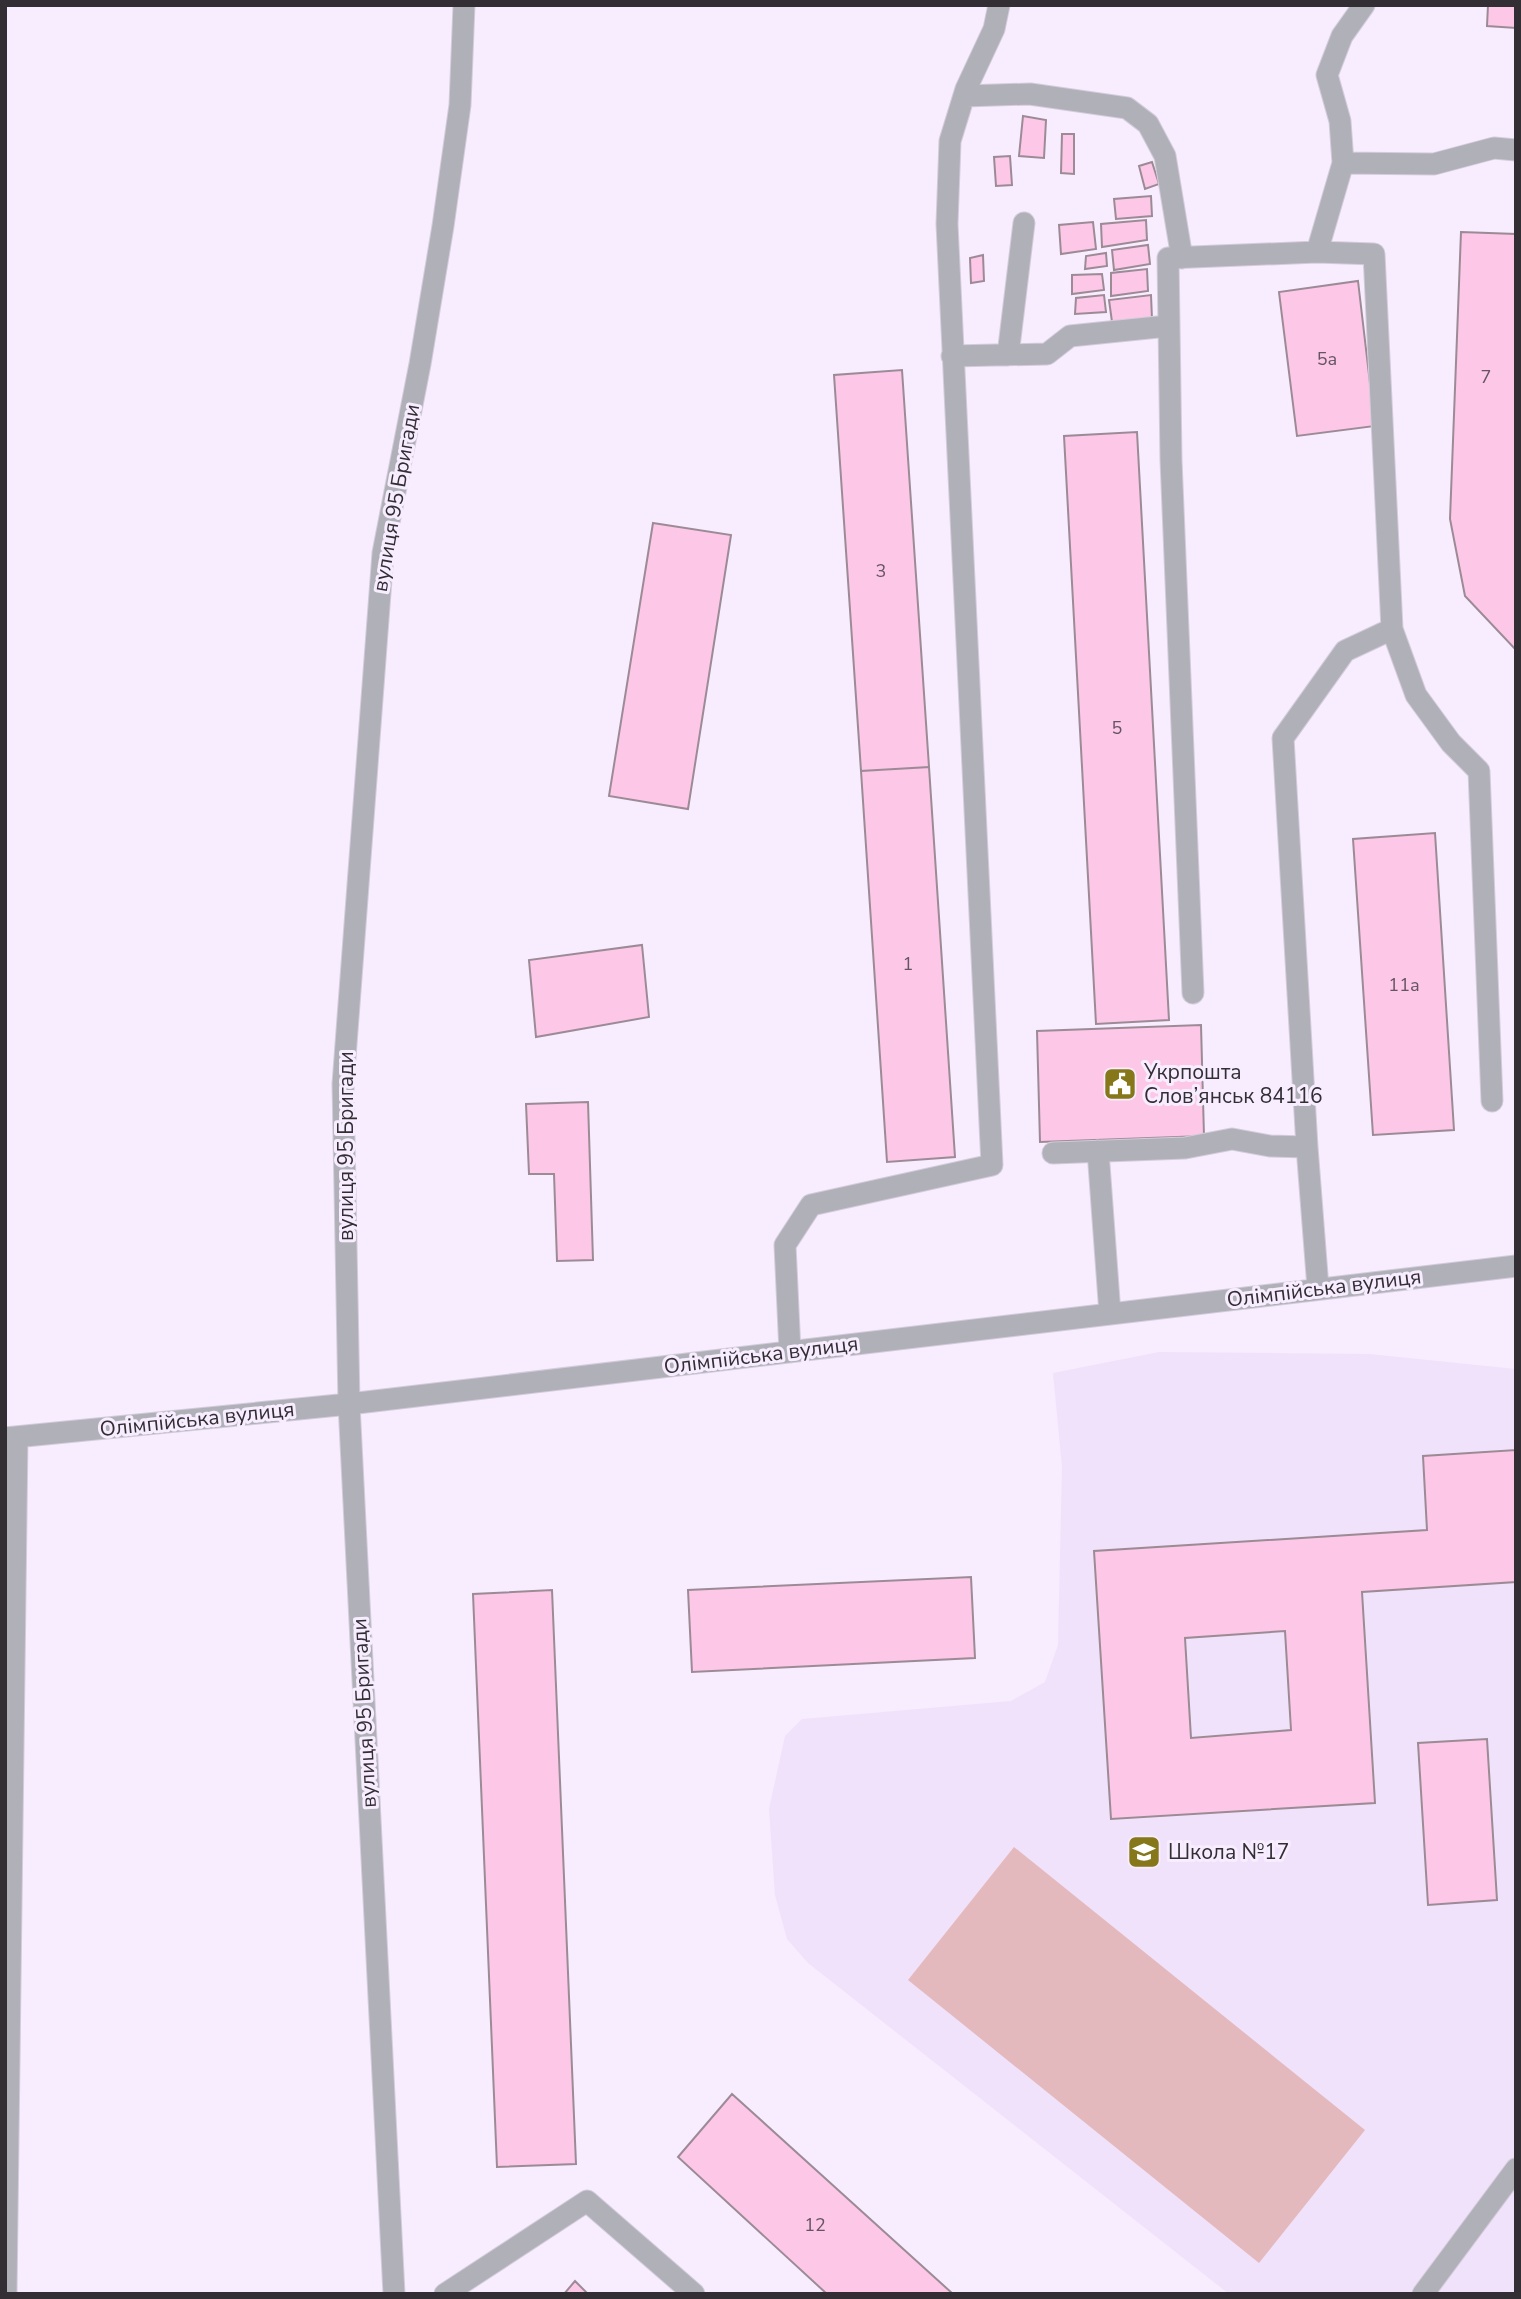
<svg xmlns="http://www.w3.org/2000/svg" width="1521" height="2299" font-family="'Nunito Sans',sans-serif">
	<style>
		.built { fill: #f0e2fa }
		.green { fill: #e4b9bd }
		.building { fill: #fdc7e8; stroke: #9c8b95; stroke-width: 2; fill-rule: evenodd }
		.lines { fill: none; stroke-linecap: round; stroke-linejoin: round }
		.minor-casing { stroke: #d4cbda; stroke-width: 23 }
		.minor { stroke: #afb0b8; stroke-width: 21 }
		.labels { text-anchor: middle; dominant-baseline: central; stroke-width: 6; stroke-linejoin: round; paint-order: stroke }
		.number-label { font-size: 18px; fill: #655461 }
		.street-label { font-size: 21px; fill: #322e34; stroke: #f7edfe }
		.poi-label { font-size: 21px; fill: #322e34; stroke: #f7edfe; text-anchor: start }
	</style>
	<rect width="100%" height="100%" fill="#f7edfe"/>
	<path class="built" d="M 1159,1352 L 1369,1354 L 1516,1369 L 1516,2294 L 1229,2294 L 808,1963 L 787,1939 L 775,1895 L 769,1809 L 785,1736 L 802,1719 L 1011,1701 L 1045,1682 L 1058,1645 L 1062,1467 L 1053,1373 Z"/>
	<path class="green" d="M 1014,1847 L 1365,2130 L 1259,2263 L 908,1980 Z"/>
	<path class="building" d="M 1488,5 L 1516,5 L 1516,28 L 1487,26 Z
		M 1023,116 L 1046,120 L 1044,158 L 1019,156 Z
		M 1062,134 L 1074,134 L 1074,174 L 1061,173 Z
		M 1010,156 L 1012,185 L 996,186 L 994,157 Z
		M 1152,162 L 1159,184 L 1145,189 L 1139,166 Z
		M 1151,196 L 1152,216 L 1116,219 L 1114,199 Z
		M 1146,220 L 1147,240 L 1102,247 L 1101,224 Z
		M 1093,222 L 1096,249 L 1061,254 L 1059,225 Z
		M 1461,232 L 1516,234 L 1516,650 L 1465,596 L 1450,519 Z
		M 1148,245 L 1150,264 L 1114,270 L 1112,250 Z
		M 1106,253 L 1107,266 L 1085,269 L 1086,256 Z
		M 983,255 L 984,281 L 971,283 L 970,258 Z
		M 1147,269 L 1148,291 L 1111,296 L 1111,273 Z
		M 1102,274 L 1104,290 L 1072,294 L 1072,275 Z
		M 1358,281 L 1375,426 L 1297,436 L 1279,292 Z
		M 1104,295 L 1106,312 L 1075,314 L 1076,298 Z
		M 1151,295 L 1152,319 L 1112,322 L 1109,300 Z
		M 902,370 L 929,767 L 861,771 L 834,375 Z
		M 1137,432 L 1169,1020 L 1096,1024 L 1064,436 Z
		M 653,523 L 731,535 L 688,809 L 609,796 Z
		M 929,767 L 955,1157 L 887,1162 L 861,771 Z
		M 1435,833 L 1454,1130 L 1373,1135 L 1353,839 Z
		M 642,945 L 649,1017 L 536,1037 L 529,960 Z
		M 1201,1025 L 1204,1136 L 1040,1142 L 1037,1031 Z
		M 588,1102 L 593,1260 L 557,1261 L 554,1174 L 529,1174 L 526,1104 Z
		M 1516,1450 L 1516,1582 L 1362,1592 L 1375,1803 L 1111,1819 L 1094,1551 L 1427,1530 L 1423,1456 ZM 1285,1631 L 1291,1730 L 1191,1738 L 1185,1638 Z
		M 971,1577 L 975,1658 L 692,1672 L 688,1590 Z
		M 552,1590 L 576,2164 L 497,2167 L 473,1594 Z
		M 1487,1739 L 1497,1900 L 1428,1905 L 1418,1743 Z
		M 732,2094 L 953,2294 L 827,2294 L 678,2157 Z
		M 575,2281 L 588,2294 L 564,2294 Z"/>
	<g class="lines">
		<defs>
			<path id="minor" d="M 965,96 L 1030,94 L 1127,108 L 1148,124 L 1165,156 L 1182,258
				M 1343,163 L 1340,121 L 1327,75 L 1342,36 L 1364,5
				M 1317,252 L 1343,163 L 1434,164 L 1494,148 L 1516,150
				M 1008,355 L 1024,223
				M 952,356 L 1047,354 L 1070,336 L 1168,326
				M 1193,993 L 1171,460 L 1168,258 L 1317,252 L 1374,254 L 1392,629
				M 1098,1151 L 1110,1314
				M 1053,1153 L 1185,1148 L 1232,1139 L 1270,1146 L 1307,1147
				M 1318,1288 L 1307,1147 L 1283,738 L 1345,651 L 1392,629 L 1416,695 L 1451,743 L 1479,771 L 1492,1101
				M 790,1352 L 785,1245 L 811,1205 L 992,1165 L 947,224 L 950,141 L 966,89 L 994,29 L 999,5
				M 5,1438 L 349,1404 L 1516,1266
				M 6,2294 L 17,1437
				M 394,2294 L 349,1404 L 343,1084 L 383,553 L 420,364 L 443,226 L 460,105 L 464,5
				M 445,2294 L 587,2201 L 694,2294
				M 1423,2294 L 1516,2169"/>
		</defs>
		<use href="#minor" class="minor-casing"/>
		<use href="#minor" class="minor"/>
	</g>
	<defs>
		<symbol id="civic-square" viewBox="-11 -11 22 22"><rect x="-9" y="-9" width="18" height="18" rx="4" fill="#85771a" stroke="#f7edfe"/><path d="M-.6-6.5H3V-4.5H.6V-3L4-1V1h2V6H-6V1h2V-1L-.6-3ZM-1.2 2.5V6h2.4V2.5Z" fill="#fff"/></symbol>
		<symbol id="school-square" viewBox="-11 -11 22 22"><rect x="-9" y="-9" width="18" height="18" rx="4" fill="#85771a" stroke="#f7edfe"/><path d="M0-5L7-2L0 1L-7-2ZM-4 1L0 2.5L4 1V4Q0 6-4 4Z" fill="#fff"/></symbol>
	</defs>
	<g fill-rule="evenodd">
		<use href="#civic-square" x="1101" y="1065" width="38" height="38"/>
		<use href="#school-square" x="1125" y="1833" width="38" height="38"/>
	</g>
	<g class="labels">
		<g class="number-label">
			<text x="1327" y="359">5а</text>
			<text x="1486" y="377">7</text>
			<text x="881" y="571">3</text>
			<text x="1117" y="728">5</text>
			<text x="908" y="964">1</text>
			<text x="1404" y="985">11а</text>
			<text x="815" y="2225">12</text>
		</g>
		<g class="street-label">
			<text transform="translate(396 498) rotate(-80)">вулиця 95 Бригади</text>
			<text transform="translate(346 1146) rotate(-90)">вулиця 95 Бригади</text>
			<text transform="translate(1324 1288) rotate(-7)">Олімпійська вулиця</text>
			<text transform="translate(761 1355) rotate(-7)">Олімпійська вулиця</text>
			<text transform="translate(197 1419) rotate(-6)">Олімпійська вулиця</text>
			<text transform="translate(364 1713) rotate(-93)">вулиця 95 Бригади</text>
		</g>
		<g class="poi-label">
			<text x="1144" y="1072">Укрпошта<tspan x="1144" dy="24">Слов’янськ 84116</tspan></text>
			<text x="1168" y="1852">Школа №17</text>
		</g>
	</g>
	<rect width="1521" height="2299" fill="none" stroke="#322e34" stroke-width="14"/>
</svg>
